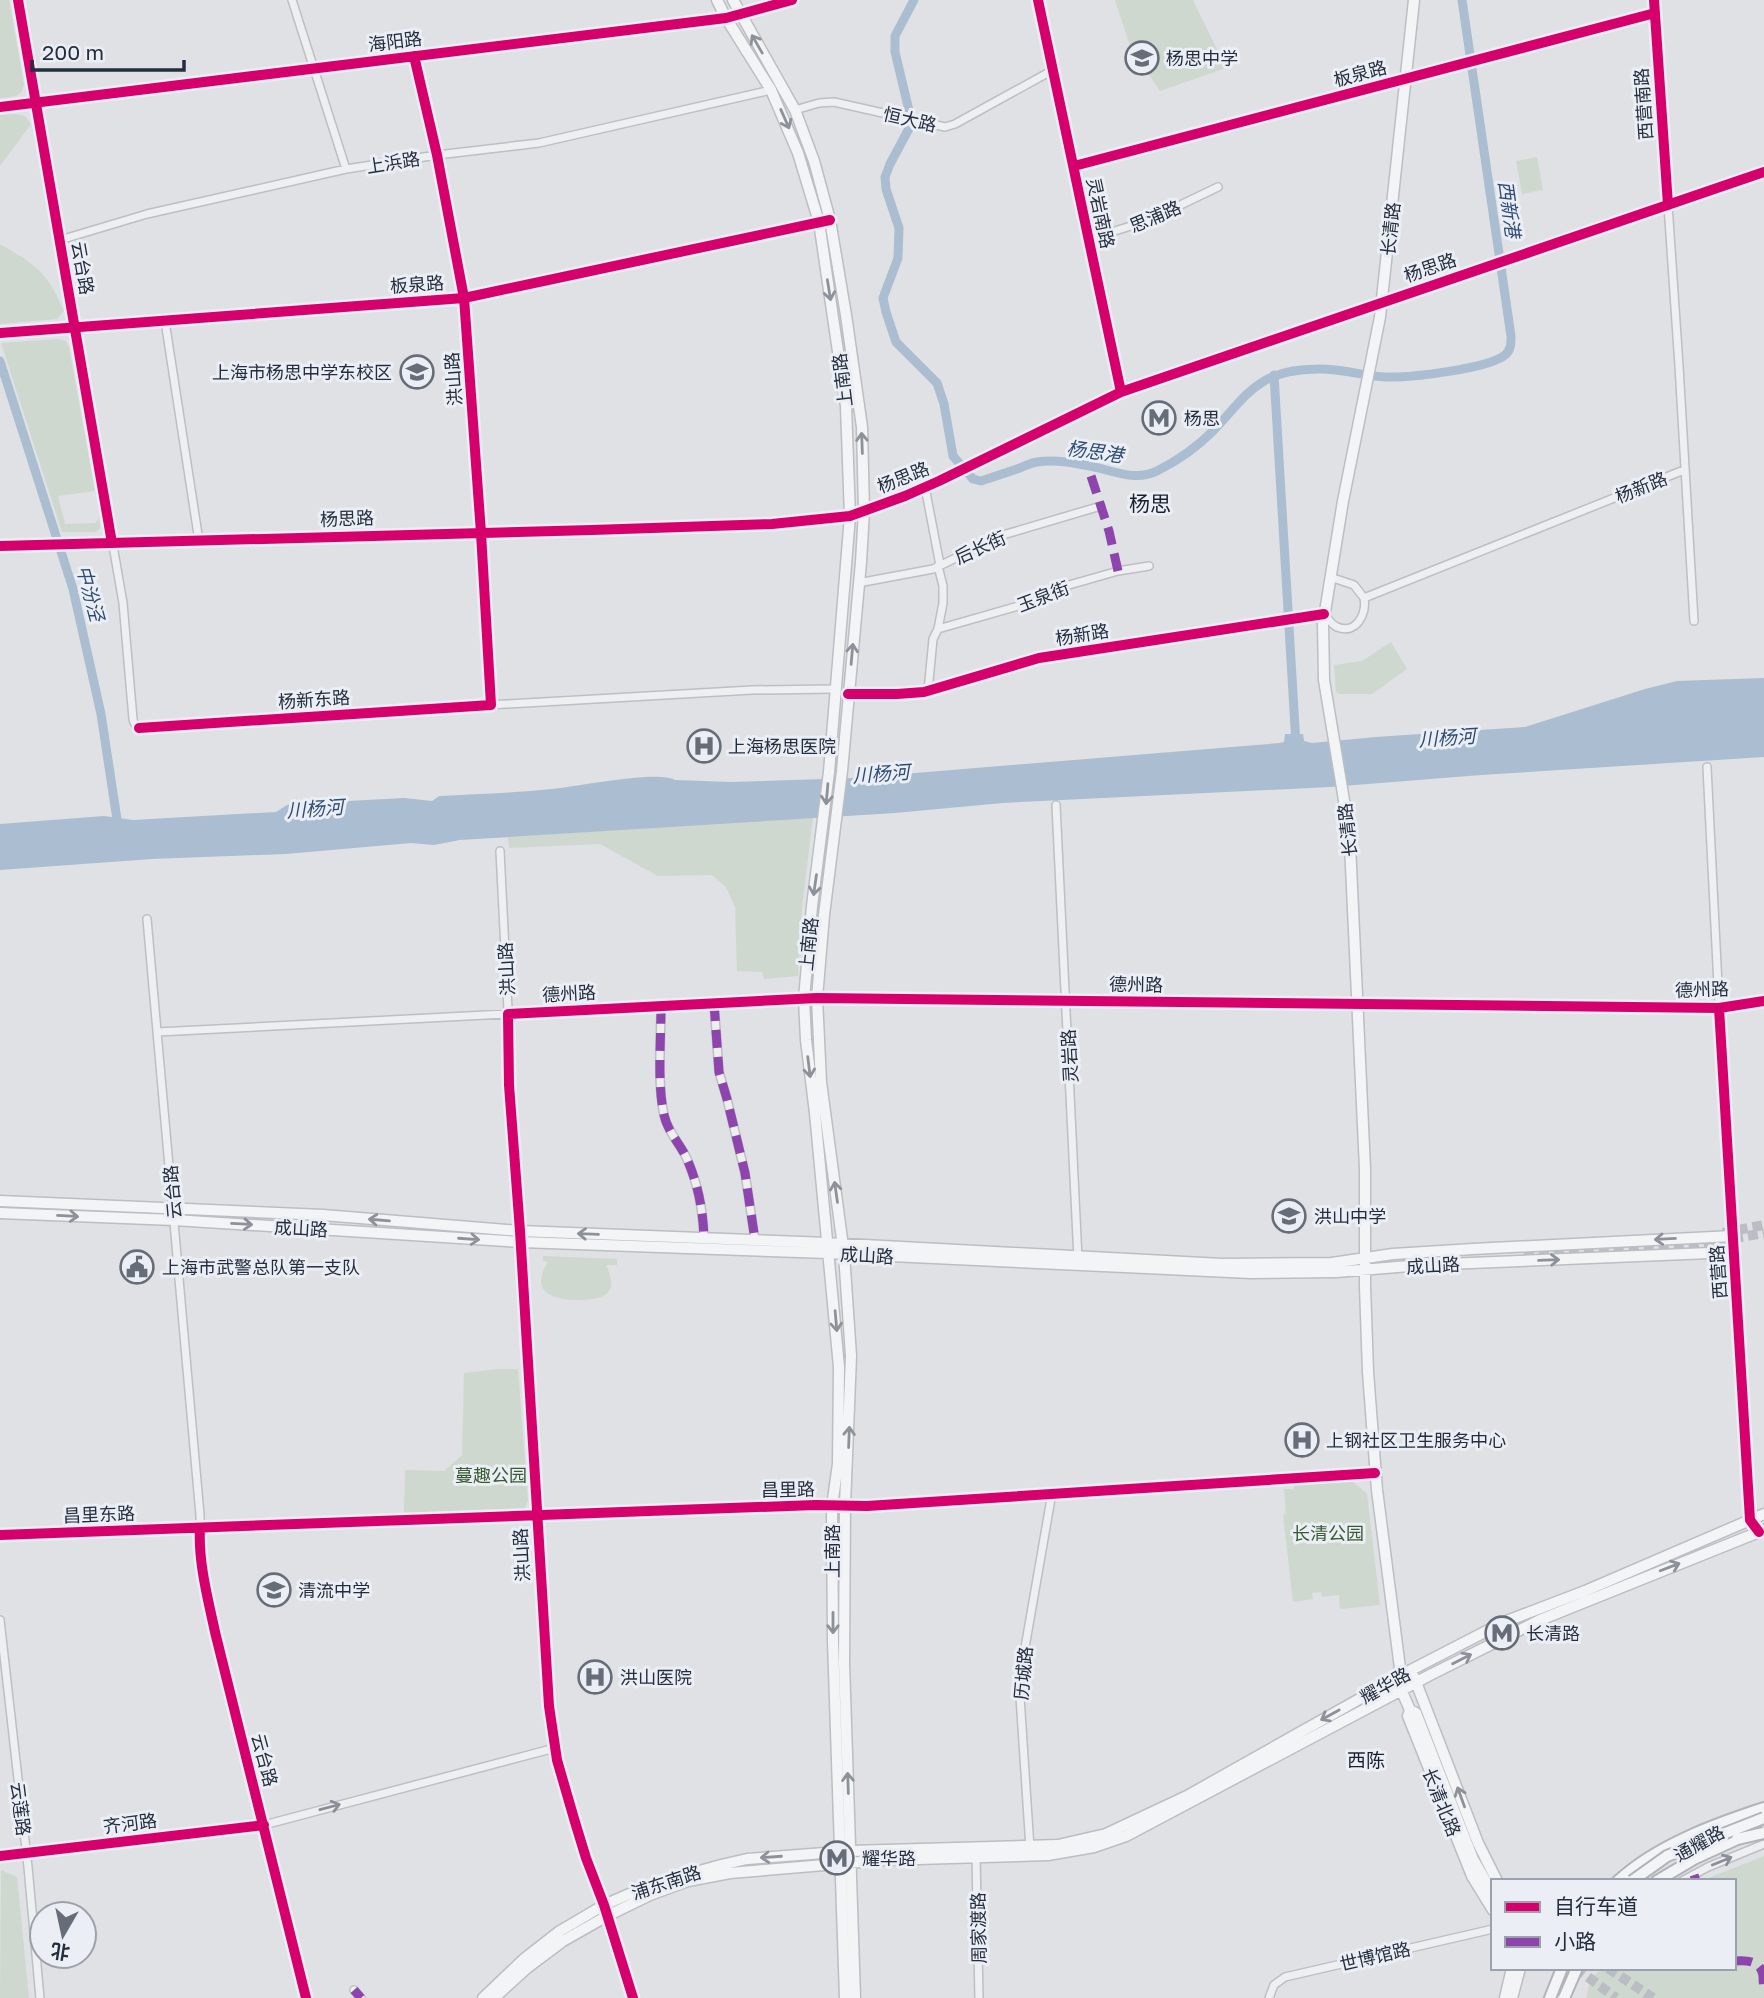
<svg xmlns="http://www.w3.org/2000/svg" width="1764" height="1998" font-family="'Golos Text','Noto Sans SC',sans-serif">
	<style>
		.green { fill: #cfd8cf }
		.water { fill: #abbdd1 }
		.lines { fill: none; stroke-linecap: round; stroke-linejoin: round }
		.river { stroke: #abbdd1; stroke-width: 9 }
		.major-tunnel { stroke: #babdc3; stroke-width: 10; stroke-dasharray: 10 5; stroke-linecap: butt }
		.minor-casing { stroke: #bdbfc2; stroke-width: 10 }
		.major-casing { stroke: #bbbec2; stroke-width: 13 }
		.highway-casing { stroke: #b1b4b9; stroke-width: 14 }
		.minor { stroke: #eeeff1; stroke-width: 7 }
		.major { stroke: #f3f4f5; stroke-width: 10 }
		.highway { stroke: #f3f4f5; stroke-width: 10 }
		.highway-bridge-casing { stroke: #b1b4b9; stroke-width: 14; stroke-linecap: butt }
		.highway-bridge { stroke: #f3f4f5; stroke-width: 10 }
		.quiet { stroke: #8e44ad; stroke-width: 9; stroke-dasharray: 18 9; stroke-linecap: butt }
		.cycleway-casing { stroke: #ebeff5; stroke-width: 15 }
		.cycleway { stroke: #d6006c; stroke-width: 10 }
		.oneway { stroke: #8c919a }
		.oneway2 { stroke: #8a8e98 }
		.labels { text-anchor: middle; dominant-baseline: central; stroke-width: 6; stroke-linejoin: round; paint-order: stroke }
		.street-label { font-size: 18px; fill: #252e3e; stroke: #ebeff5 }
		.poi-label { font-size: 18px; fill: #252e3e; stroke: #ebeff5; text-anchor: start }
		.park-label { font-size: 18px; fill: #395a32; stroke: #ebeff5 }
		.water-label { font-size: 19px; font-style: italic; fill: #2e4c73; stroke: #ebeff5 }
		.neighbourhood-label { font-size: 19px; fill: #181f2e; stroke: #ebeff5 }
		.quarter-label { font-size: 21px; fill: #181f2e; stroke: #ebeff5 }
	</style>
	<rect width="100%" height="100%" fill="#dfe1e4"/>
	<path class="green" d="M 0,0 L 9,0 L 24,84 C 22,98 11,97 0,98 Z
		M 1115,0 L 1193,0 L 1226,68 L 1160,91 L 1130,46 Z
		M 15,114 L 25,116 L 31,124 L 0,166 L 0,115 Z
		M 1537,157 L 1543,190 L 1522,194 L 1516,161 Z
		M 0,244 C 35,264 48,273 64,311 L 57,319 L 0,324 Z
		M 58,339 L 66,341 L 69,347 L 95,491 L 58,496 L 65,524 L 95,523 L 98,520 L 99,515 L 100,528 L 96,532 L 62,532 L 1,343 Z
		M 1391,642 L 1407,669 L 1372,694 L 1339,694 L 1336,692 L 1334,665 L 1362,661 Z
		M 813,817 L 802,908 L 798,976 L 764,979 L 762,972 L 737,971 L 735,907 L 726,887 L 712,875 L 658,876 L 600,844 L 509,848 L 508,837 Z
		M 543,1256 L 617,1259 L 617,1265 L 606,1265 C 620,1294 604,1300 578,1300 C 552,1300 529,1292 548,1262 L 543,1261 Z
		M 498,1369 L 518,1369 L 528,1500 L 524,1510 L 404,1513 L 405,1470 L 444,1471 L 462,1455 L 464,1373 Z
		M 1351,1480 L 1367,1494 L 1380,1605 L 1340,1609 L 1339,1595 L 1322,1597 L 1321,1592 L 1312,1593 L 1313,1599 L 1293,1602 L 1283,1515 L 1286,1514 L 1284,1489 L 1294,1489 L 1294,1483 Z
		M 1764,1856 L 1764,1998 L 1586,1998 L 1591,1978 L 1603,1968 L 1734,1968 L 1734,1881 L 1701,1881 Z
		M 1,1870 L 17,1877 L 29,1998 L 0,1998 Z"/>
	<path class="water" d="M 1764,678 L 1764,757 L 1481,775 L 1330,787 L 1003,803 L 895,813 L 460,840 L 434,845 L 411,843 L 286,854 L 152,859 L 0,870 L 0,824 L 104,816 L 133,820 L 276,812 L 287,805 L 293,804 L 404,798 L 432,801 L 439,796 C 476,794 515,793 552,789 C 577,787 657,770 675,780 L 731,782 L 855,778 L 1280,743 L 1284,742 L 1285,734 L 1303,734 L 1304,741 L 1312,743 L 1376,737 L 1525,727 L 1645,689 L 1677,681 Z"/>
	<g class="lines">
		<path class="river" d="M 914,0 L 895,36 L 895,52 L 912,123 L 890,164 L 885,177 L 886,189 L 899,228 L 898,258 L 883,298 L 886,312 L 896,342 L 937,383 L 944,404 L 953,456 L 973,479 L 981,481 C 993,477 1005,473 1017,469 C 1023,467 1030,463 1037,462 C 1051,460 1070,462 1084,465 C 1108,468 1133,483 1157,471 C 1177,461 1197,447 1213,431 C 1249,393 1258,370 1317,369 C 1340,368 1363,376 1385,377 C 1408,378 1488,369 1505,355 C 1511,350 1511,344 1511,336 L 1462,0
			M 0,361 L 73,589 L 101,714 L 118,826
			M 1274,375 L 1296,744"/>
		<path class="major-tunnel" d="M 1723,1233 L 1764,1225
			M 1524,1256 L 1695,1245 L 1764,1233
			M 1576,1968 L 1616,1998
			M 1608,1968 L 1653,1998"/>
		<defs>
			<path id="minor" d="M 18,0 L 123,603 L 133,719 C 135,731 146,728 156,728 L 471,706 L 752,690 L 835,689
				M 292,0 L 346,169
				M 1038,0 L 1121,392
				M 1654,0 L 1679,366 L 1694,621
				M 414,56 L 437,155 L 464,298 L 481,533 L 491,705
				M 0,107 L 726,18 L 792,0
				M 795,110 L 819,103 L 834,102 L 945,127 L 955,124 L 1053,70
				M 1074,166 L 1655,13
				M 1089,239 L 1147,221 L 1218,187
				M 60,240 L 147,214 L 346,169 L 437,155 L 539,143 L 771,90
				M 165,321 L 199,541
				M 0,333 L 464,298 L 822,222
				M 925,487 L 940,565
				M 0,546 L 592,530 L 772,524 L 850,516 L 905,496 L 939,481 L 1121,392 L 1764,172
				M 858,583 L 933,569 L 1003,535 L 1101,506
				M 1364,598 L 1684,470
				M 938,629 L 1043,599 L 1069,585 L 1118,571 L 1149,566
				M 928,691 L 933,639 L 938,629 L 943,603 L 943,586 L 938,566
				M 848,694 L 897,694 L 924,692 L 1039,658 L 1324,614 C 1328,619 1332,625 1337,627 C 1356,635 1367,614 1364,598 L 1354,585 L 1330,577
				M 1707,767 L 1720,1025 L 1750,1520 L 1759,1532
				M 1056,805 L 1078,1259
				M 500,851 L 509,1029 L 509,1085 L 522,1255 L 547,1696 L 557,1760 L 575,1822 L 586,1858 L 604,1905 L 633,1998
				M 147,919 L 200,1515 C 201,1589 222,1662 240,1734 C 263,1822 287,1909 306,1998
				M 714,1003 L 719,1072 L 727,1099 L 745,1173 L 755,1240
				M 661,1006 C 661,1040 657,1083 664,1115 C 668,1133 680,1143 687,1159 C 698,1184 703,1210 704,1238
				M 158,1032 L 817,998 L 1719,1008 L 1764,1001
				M 0,1535 L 676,1510 L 815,1505 L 867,1506 L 1375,1473
				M 0,1620 L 28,1867 L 40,1998
				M 1030,1848 L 1019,1682 L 1052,1493
				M 0,1856 L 264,1825 L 555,1748
				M 976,1857 L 979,1998
				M 1682,1881 L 1708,1867 L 1764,1844
				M 354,1990 L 361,1998
				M 1269,1998 L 1274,1985 L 1285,1977 L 1493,1929"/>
			<path id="major" d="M 717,0 L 726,18 L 771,90 L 798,153 L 819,222 L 846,406 L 850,516 L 829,772 L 812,906 L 804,999 L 806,1040 L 815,1113 L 839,1367 L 838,1464 L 832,1506 L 833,1641 L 845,1998
				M 733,0 L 795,110 L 814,161 L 830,220 L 846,315 L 862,427 L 864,511 L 861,562 L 842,771 L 824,915 L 817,998 L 821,1082 L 844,1254 L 851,1356 L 845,1505 L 844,1663 L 855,1998
				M 1414,0 L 1380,317 L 1343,501 L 1323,624 L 1324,680 L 1343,794 L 1350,844 L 1365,1169 L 1365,1286 L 1368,1372 L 1377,1490 L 1400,1668 L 1396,1678 L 1410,1710 L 1408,1716 L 1472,1876 L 1493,1910
				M 0,1201 L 323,1215 L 520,1231 L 827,1243 L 1222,1264 L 1332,1263 L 1393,1254 L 1473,1249 L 1733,1236
				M 0,1213 L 174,1220 L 521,1242 L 828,1253 L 1251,1273 L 1336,1272 L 1422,1265 L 1734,1252
				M 1414,1677 L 1478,1843 L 1497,1881
				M 1410,1710 L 1416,1713 L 1473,1859 L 1493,1894
				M 483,1998 L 524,1959 L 560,1931 L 604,1905 L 650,1885 L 721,1865 L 747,1859 L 851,1851 L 1058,1845 L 1106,1834 L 1187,1796 L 1411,1670 L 1504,1622 L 1585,1591 L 1764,1514
				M 494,1998 L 527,1968 L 563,1941 L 607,1916 L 650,1895 L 688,1881 L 730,1873 L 884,1860 L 1048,1855 L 1094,1847 L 1126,1836 L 1430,1675 L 1540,1620 L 1764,1530
				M 1505,1998 L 1512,1968
				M 1512,1998 L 1520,1968"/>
			<path id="highway" d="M 1618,1881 C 1657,1845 1715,1824 1764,1808
				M 1657,1881 L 1694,1859 L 1744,1836
				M 1550,1998 L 1562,1968"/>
		</defs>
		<use href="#minor" class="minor-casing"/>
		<use href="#major" class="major-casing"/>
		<use href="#highway" class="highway-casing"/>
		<use href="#minor" class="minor"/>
		<use href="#major" class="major"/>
		<use href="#highway" class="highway"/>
		<defs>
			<path id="highway-bridge" d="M 1737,1839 L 1764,1833
				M 1632,1881 L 1667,1856 L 1764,1818
				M 1564,1998 L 1577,1968"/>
		</defs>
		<use href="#highway-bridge" class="highway-bridge-casing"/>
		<use href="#highway-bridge" class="highway-bridge"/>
		<path class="quiet" d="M 1091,476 L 1109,531 L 1118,571
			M 714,1003 L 719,1072 L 727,1099 L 745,1173 L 755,1240
			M 661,1006 C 661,1040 657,1083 664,1115 C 668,1133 680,1143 687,1159 C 698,1184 703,1210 704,1238
			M 1694,1875 L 1696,1881
			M 1734,1961 C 1746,1960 1760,1960 1763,1975 C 1763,1979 1763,1983 1764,1987
			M 354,1990 L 361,1998"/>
		<defs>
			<path id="cycleway" d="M 18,0 L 112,543
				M 1038,0 L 1121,392
				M 1654,0 L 1668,205
				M 0,107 L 726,18 L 792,0
				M 1074,166 L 1655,13
				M 0,333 L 464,298 L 830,220
				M 0,546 L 592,530 L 772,524 L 850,516 L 905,496 L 939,481 L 1121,392 L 1764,172
				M 848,694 L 897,694 L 924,692 L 1039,658 L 1324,614
				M 139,728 L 491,705 L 481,533 L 464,298 L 437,155 L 414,56
				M 1719,1008 L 1750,1520 L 1759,1532
				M 200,1528 C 198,1562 208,1599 215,1632 L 306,1998
				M 0,1535 L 676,1510 L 815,1505 L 867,1506 L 1375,1473
				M 0,1856 L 264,1825
				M 633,1998 L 604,1905 L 586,1858 L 575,1822 L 557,1760 L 549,1706 L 520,1231 L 509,1085 L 508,1014 L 817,998 L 1719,1008 L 1764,1001"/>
		</defs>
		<use href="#cycleway" class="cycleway-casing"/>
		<use href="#cycleway" class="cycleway"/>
	</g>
	<defs><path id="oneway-shaft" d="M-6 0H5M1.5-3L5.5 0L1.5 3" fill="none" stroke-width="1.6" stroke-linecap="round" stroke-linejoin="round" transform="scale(1.75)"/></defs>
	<g class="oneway">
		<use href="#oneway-shaft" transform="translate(757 44) rotate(-120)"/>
		<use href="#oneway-shaft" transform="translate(785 119) rotate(66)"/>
		<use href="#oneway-shaft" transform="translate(829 290) rotate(81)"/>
		<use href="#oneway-shaft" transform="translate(862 443) rotate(-92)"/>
		<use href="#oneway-shaft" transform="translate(852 654) rotate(-85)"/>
		<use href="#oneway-shaft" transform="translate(827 794) rotate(95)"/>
		<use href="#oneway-shaft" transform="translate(815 885) rotate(98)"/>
		<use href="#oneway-shaft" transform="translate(809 1067) rotate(83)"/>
		<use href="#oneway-shaft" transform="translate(836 1192) rotate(-98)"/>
		<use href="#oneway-shaft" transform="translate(68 1216) rotate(3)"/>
		<use href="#oneway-shaft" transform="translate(379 1220) rotate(-175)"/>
		<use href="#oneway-shaft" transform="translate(242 1224) rotate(3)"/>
		<use href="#oneway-shaft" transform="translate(588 1234) rotate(-178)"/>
		<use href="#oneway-shaft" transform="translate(469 1239) rotate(4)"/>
		<use href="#oneway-shaft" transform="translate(1665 1239) rotate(177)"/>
		<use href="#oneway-shaft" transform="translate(1549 1260) rotate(-2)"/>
		<use href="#oneway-shaft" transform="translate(836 1321) rotate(85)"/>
		<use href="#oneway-shaft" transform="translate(849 1437) rotate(-88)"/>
		<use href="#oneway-shaft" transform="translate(1670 1567) rotate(-21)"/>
		<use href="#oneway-shaft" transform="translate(833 1623) rotate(90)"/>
		<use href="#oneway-shaft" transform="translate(1462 1659) rotate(-27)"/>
		<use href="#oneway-shaft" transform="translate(1330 1715) rotate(151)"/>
		<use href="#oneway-shaft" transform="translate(848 1783) rotate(-92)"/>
		<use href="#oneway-shaft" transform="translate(1461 1797) rotate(-110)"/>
		<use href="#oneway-shaft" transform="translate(771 1857) rotate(176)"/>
	</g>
	<g class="oneway2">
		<use href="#oneway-shaft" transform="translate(330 1807) rotate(-15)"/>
		<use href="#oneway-shaft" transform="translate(1722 1861) rotate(-22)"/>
	</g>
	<defs>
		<symbol id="school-ring" viewBox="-11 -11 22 22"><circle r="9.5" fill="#ebeff5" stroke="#666d78" stroke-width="1.5"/><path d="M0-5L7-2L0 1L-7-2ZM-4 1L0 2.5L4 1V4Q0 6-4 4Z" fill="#666d78"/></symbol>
		<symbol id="metro-ring" viewBox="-11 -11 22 22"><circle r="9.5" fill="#ebeff5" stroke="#666d78" stroke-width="1.5"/><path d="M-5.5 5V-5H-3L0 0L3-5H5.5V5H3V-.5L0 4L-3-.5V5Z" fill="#666d78"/></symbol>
		<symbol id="hospital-ring" viewBox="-11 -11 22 22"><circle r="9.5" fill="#ebeff5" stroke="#666d78" stroke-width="1.5"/><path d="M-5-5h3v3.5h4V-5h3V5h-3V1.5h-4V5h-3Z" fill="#666d78"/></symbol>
		<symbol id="civic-ring" viewBox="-11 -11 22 22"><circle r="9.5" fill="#ebeff5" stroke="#666d78" stroke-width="1.5"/><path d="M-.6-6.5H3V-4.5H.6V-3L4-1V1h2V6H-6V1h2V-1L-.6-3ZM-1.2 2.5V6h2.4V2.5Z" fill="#666d78"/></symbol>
	</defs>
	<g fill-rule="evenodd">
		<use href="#school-ring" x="1123" y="39" width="38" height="38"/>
		<use href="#school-ring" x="398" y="353" width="38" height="38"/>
		<use href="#metro-ring" x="1140" y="399" width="38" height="38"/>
		<use href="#hospital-ring" x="685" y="727" width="38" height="38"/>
		<use href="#school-ring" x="1270" y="1197" width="38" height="38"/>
		<use href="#civic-ring" x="118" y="1248" width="38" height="38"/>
		<use href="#hospital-ring" x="1283" y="1421" width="38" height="38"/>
		<use href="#school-ring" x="255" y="1571" width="38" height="38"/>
		<use href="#metro-ring" x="1483" y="1614" width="38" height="38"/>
		<use href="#hospital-ring" x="576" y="1658" width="38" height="38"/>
		<use href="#metro-ring" x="818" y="1839" width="38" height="38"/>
	</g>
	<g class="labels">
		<g class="street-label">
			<text transform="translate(395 41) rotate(-7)">海阳路</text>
			<text transform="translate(1360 73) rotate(-15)">板泉路</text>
			<text transform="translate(1643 104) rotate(-94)">西营南路</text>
			<text transform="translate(910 119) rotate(13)">恒大路</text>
			<text transform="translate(393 162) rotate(-9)">上浜路</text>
			<text transform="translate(1101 213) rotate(78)">灵岩南路</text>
			<text transform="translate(1155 216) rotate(-23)">思浦路</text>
			<text transform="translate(1390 229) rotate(-84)">长清路</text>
			<text transform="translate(1430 267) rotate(-19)">杨思路</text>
			<text transform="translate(83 268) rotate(80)">云台路</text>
			<text transform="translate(417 284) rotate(-4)">板泉路</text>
			<text transform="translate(453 379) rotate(-94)">洪山路</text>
			<text transform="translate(842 380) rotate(-97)">上南路</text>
			<text transform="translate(903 477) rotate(-22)">杨思路</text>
			<text transform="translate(1641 487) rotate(-22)">杨新路</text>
			<text transform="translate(347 518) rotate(-2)">杨思路</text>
			<text transform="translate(980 547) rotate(-24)">后长街</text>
			<text transform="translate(1043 596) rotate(-21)">玉泉街</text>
			<text transform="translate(1082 634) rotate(-9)">杨新路</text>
			<text transform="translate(314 699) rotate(-4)">杨新东路</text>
			<text transform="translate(1347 830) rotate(-96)">长清路</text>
			<text transform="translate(808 944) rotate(-84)">上南路</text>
			<text transform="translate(506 969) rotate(-93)">洪山路</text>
			<text transform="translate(1136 984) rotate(1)">德州路</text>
			<text transform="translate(1702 989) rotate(-2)">德州路</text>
			<text transform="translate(569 993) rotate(-3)">德州路</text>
			<text transform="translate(1069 1056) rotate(-93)">灵岩路</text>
			<text transform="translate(172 1192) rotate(-95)">云台路</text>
			<text transform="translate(301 1228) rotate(3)">成山路</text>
			<text transform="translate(867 1255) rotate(3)">成山路</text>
			<text transform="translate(1433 1265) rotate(-3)">成山路</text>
			<text transform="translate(1718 1272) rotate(-94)">西营路</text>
			<text transform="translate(788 1489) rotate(-1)">昌里路</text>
			<text transform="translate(99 1514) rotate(-2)">昌里东路</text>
			<text transform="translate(832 1551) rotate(-90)">上南路</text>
			<text transform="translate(521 1555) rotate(-93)">洪山路</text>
			<text transform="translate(1023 1673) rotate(-85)">历城路</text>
			<text transform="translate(1385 1685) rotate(-29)">耀华路</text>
			<text transform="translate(265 1760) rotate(75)">云台路</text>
			<text transform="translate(1442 1802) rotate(68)">长清北路</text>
			<text transform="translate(21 1809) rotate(83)">云莲路</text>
			<text transform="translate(130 1823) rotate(-7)">齐河路</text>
			<text transform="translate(1699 1843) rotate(-29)">通耀路</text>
			<text transform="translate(666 1882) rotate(-18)">浦东南路</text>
			<text transform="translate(978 1928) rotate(-91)">周家渡路</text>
			<text transform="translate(1375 1956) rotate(-13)">世博馆路</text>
		</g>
		<g class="poi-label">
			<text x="1166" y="58">杨思中学</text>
			<text x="392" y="372" text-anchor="end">上海市杨思中学东校区</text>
			<text x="1184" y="418">杨思</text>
			<text x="728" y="746">上海杨思医院</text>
			<text x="1314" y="1216">洪山中学</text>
			<text x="162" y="1267">上海市武警总队第一支队</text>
			<text x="1326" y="1440">上钢社区卫生服务中心</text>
			<text x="298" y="1590">清流中学</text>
			<text x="1526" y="1633">长清路</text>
			<text x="620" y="1677">洪山医院</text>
			<text x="862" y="1858">耀华路</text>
		</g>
		<g class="park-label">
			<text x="491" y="1475">蔓趣公园</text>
			<text x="1328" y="1533">长清公园</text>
		</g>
		<g class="water-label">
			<text transform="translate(1510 209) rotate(82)">西新港</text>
			<text transform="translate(1095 451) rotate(8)">杨思港</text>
			<text transform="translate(91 593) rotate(75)">中汾泾</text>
			<text transform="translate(1447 737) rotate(-4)">川杨河</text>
			<text transform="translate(881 773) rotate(-4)">川杨河</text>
			<text transform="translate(315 808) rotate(-4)">川杨河</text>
		</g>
		<g class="neighbourhood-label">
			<text x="1366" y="1759">西陈</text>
		</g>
		<g class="quarter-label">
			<text x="1150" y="503">杨思</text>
		</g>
	</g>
	<rect x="1491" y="1879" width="245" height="91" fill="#ebeff5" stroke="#9ca2ac" stroke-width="2"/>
	<rect x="1505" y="1902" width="35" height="10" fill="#d6006c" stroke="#9ca2ac" stroke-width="2"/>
	<text x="1554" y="1914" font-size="21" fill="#252e3e">自行车道</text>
	<rect x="1505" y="1937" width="35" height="10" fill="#8e44ad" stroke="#9ca2ac" stroke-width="2"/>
	<text x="1554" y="1949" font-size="21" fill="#252e3e">小路</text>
	<g transform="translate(63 1935) rotate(189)"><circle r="33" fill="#ebeff5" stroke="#9ca2ac" stroke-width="2"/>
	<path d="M0-5L12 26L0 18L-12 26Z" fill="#666d78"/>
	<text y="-10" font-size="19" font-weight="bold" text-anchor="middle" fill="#252e3e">北</text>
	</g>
	<path d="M32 60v10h152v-10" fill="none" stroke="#252e3e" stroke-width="3.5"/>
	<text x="42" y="60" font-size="21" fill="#252e3e" stroke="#ebeff5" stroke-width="5" paint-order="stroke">200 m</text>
</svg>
